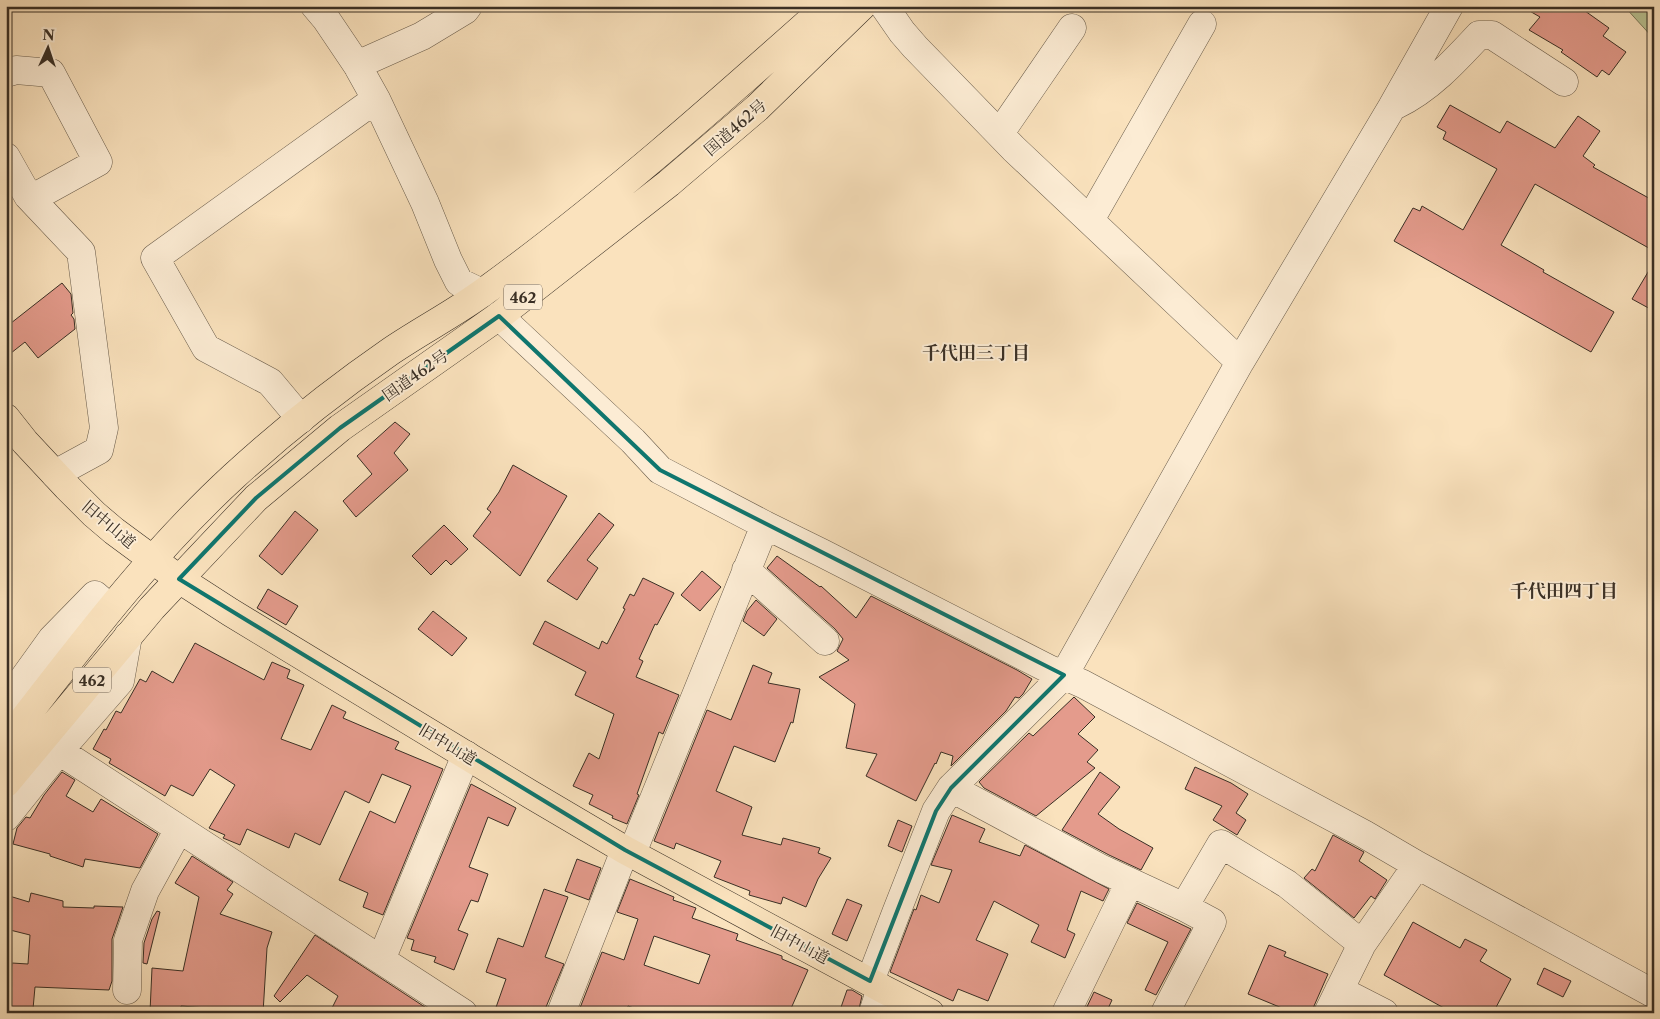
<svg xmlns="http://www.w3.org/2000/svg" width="1660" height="1019" font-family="'Libre Caslon Text','Noto Serif JP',serif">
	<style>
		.green { fill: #bac494; stroke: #7a7a5c }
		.building { fill: #e49b8c; stroke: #392f25; fill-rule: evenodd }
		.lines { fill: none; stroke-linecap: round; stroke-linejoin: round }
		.minor-casing { stroke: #695c4b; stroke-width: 29 }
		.major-casing { stroke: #392f25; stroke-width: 29 }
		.highway-casing { stroke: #392f25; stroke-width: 29 }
		.minor { stroke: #fcecd4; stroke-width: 28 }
		.major { stroke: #fae2bd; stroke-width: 28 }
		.highway { stroke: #fae2bd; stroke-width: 28 }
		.marked { fill: none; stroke: #0f766e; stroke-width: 4; stroke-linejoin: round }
		.labels { text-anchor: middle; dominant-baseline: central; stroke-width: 4; stroke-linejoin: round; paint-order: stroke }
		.shield { fill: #fcecd4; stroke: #74685a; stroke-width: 1 }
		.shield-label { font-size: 15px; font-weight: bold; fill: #392f25 }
		.street-label { font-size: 16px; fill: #392f25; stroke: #fcecd4 }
		.neighbourhood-label { font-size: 18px; font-weight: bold; fill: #392f25; stroke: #fcecd4 }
	</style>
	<rect width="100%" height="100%" fill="#fae2bd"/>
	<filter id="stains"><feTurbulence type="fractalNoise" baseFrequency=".004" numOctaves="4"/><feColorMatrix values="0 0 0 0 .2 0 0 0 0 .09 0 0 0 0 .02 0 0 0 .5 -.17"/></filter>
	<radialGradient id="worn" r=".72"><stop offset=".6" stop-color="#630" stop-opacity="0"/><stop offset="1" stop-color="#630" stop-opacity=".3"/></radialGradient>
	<path class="green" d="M 1624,6 L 1654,6 L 1654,39 Z"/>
	<path class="building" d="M 1521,6 L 1578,6 L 1609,28 L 1603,36 L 1626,52 L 1609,75 L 1602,70 L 1597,77 L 1561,52 L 1563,50 L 1529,30 L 1540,17 Z
		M 1450,105 L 1500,133 L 1507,121 L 1555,148 L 1578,116 L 1600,131 L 1583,156 L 1595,165 L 1593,167 L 1654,201 L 1654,251 L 1535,184 L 1501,245 L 1544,270 L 1543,272 L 1614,312 L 1591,352 L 1394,241 L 1413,208 L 1420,211 L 1422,206 L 1463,230 L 1497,169 L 1443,139 L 1446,132 L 1437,127 Z
		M 1654,262 L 1654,311 L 1632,299 Z
		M 62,283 L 71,294 L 73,313 L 71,315 L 74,319 L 75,329 L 38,358 L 25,342 L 6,357 L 6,327 Z
		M 395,422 L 410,434 L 394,453 L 408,470 L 356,517 L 343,501 L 372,474 L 357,456 Z
		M 513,465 L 567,496 L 520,576 L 473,536 L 491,512 L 487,509 L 499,492 Z
		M 295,511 L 318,530 L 282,575 L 259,556 Z
		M 599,513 L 614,525 L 587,560 L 598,568 L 577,600 L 547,581 Z
		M 444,525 L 468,549 L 451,565 L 446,560 L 431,575 L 412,556 Z
		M 777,556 L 820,587 L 821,586 L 856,618 L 871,596 L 1017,670 L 1032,679 L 1023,694 L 1019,698 L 1015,697 L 1006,711 L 951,766 L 953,756 L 941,752 L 936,764 L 935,763 L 916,801 L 866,776 L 877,754 L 846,748 L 855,704 L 819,677 L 849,660 L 837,651 L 843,639 L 835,629 L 767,568 Z
		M 702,571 L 721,587 L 700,611 L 681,595 Z
		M 643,578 L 674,593 L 657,625 L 655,624 L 639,659 L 643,661 L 636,677 L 679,695 L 663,734 L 659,732 L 637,794 L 639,795 L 627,824 L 612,818 L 613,816 L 589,804 L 593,795 L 573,786 L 589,753 L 599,759 L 614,714 L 575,695 L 586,672 L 533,644 L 545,621 L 599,649 L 602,641 L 607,644 L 625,609 L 623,608 L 630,594 L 634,596 Z
		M 268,589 L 298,606 L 286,625 L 257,608 Z
		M 756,600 L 777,619 L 764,636 L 743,621 L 747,611 Z
		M 433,611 L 467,638 L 452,656 L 418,629 Z
		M 195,643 L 264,680 L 272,662 L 290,670 L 287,678 L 304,685 L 281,739 L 311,750 L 332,705 L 346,712 L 343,718 L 399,742 L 395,749 L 443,769 L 383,915 L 363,907 L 368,893 L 339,880 L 370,811 L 395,823 L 411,786 L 382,774 L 369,803 L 345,791 L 320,845 L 295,833 L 289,848 L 247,829 L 240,845 L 223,838 L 225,835 L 209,828 L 235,785 L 210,769 L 193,796 L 171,785 L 165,796 L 109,763 L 111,759 L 93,749 L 104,729 L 106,730 L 116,711 L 121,713 L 140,679 L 146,682 L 152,671 L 173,683 Z
		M 753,665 L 772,673 L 768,683 L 800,689 L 793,723 L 791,722 L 775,762 L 734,746 L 716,791 L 752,807 L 742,835 L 781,845 L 783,838 L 820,848 L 818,853 L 831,858 L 818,879 L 806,907 L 783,897 L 781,904 L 749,895 L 750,891 L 714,877 L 721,861 L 676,843 L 674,849 L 654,841 L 707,710 L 731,720 Z
		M 1074,697 L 1095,717 L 1078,734 L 1098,750 L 1087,762 L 1095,768 L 1036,816 L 984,788 L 979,782 L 1029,733 L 1033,736 Z
		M 1195,767 L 1231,783 L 1248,794 L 1236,813 L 1246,820 L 1237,835 L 1213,820 L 1222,806 L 1185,789 Z
		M 62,772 L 75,780 L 66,796 L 93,812 L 101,799 L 158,834 L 140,868 L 85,859 L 83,867 L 50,856 L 50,854 L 13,844 L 17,828 L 26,817 L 30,818 L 44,795 Z
		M 1100,772 L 1120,787 L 1098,814 L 1119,829 L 1153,848 L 1141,870 L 1109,855 L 1062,830 Z
		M 471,784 L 516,808 L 508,826 L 488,817 L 469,867 L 488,874 L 478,902 L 471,900 L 458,930 L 468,934 L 454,970 L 434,962 L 436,957 L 411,950 L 414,940 L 407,938 Z
		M 952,815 L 985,829 L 979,842 L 1020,856 L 1025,845 L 1109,889 L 1103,901 L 1081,891 L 1067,930 L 1075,934 L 1065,958 L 1031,942 L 1039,925 L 994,901 L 976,940 L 1008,954 L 988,1001 L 958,989 L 953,1001 L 890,972 L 914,909 L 916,910 L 921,895 L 939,903 L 952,870 L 931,865 Z
		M 898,820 L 912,826 L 902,852 L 888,846 Z
		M 1333,835 L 1364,852 L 1359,861 L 1387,880 L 1375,899 L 1371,896 L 1354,918 L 1304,878 L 1312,869 L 1315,871 Z
		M 192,856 L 233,882 L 227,890 L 233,894 L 220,914 L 272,932 L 267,948 L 263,1013 L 234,1013 L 234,1010 L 181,1006 L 181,1013 L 150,1012 L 152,968 L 183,971 L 199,897 L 175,883 Z
		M 577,859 L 601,868 L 589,900 L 565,891 Z
		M 630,879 L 674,897 L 673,900 L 696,908 L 692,918 L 738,934 L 736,940 L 782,956 L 782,959 L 808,970 L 789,1013 L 649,1013 L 628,1006 L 626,1013 L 578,1013 L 602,952 L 624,960 L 638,919 L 617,912 ZM 654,936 L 710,955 L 699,984 L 644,965 Z
		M 544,889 L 568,897 L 545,957 L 564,964 L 546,1007 L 546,1013 L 494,1013 L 506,979 L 486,972 L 498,938 L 523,947 Z
		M 31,893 L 63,901 L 63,907 L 94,908 L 94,906 L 123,907 L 112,939 L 112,981 L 109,990 L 35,987 L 33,1009 L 6,1008 L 6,970 L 11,971 L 12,963 L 28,964 L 30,935 L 6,929 L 6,895 L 29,902 Z
		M 847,899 L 862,905 L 847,941 L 832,934 Z
		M 1137,903 L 1191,929 L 1156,995 L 1145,990 L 1168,942 L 1127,923 Z
		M 157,911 L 160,912 L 147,964 L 143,963 L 144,943 L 152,919 Z
		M 1413,922 L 1460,948 L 1465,939 L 1487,950 L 1480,961 L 1511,979 L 1493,1013 L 1453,1013 L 1384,975 Z
		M 315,935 L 434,1013 L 340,1013 L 332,1008 L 338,996 L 307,975 L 280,1002 L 274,996 Z
		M 1269,945 L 1286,952 L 1284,956 L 1328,974 L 1314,1006 L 1313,1013 L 1294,1013 L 1248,994 Z
		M 1544,968 L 1571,981 L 1563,997 L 1537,984 Z
		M 847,990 L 852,990 L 862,996 L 858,1013 L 839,1013 Z
		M 1094,992 L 1112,1000 L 1106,1013 L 1084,1013 Z"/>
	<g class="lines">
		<defs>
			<path id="minor" d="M 315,6 L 326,19 L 357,65 L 376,99 L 425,203 L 448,260 L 459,282 L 482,293
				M 884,6 L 902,32 L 915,47 L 1014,149 L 1240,362
				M 357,65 L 422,36 L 465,10 L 468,6
				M 6,73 L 16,70 L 51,73 L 98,162 L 31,199
				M 1396,105 C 1429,89 1454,62 1479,35 L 1492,35 L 1564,82
				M 1000,133 L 1072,28
				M 6,157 L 28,196 L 81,252 L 104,428 L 99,450 L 55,474
				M 1090,220 L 1202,24
				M 499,316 L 633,441 L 660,470 L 765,525 L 822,553 L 1047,668 L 1083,684 L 1364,834 L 1417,865 L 1654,994
				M 301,419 L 270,382 L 206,348 L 155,258 L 376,99
				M 746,570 L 825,641
				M 6,703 L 52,639 L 95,595 L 110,608
				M 59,751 L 463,1013
				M 951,788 L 1102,869 L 1184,907 L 1221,844 L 1287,884 L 1362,944
				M 6,817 L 59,751 L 120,681 L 128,636
				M 632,853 L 765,525
				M 381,960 L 466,755
				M 870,981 L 896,913 L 936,811 L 951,788 L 1064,675 L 1240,362 L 1392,107 L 1449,6
				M 127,990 L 128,940 L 145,891 L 179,829
				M 1339,990 L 1384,1013
				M 561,1013 L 625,850
				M 873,1013 L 881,988
				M 1066,1013 L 1130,882
				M 1165,1013 L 1212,922 L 1184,907
				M 1328,1013 L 1362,944 L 1417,865"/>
			<path id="major" d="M 6,418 L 25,442 L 67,487 L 94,514 L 114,531 L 179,579 L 230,612 L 530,794 L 625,850 L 881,988 L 930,1013"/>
			<path id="highway" d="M 6,742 C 78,649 148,555 234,476 C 283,431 336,389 391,351 C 422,330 455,313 485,291 C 605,204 716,105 827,6
				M 6,783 L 152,608 L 256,498 L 340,428 L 499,316 L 669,183 L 757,108 L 862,6"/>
		</defs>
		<use href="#minor" class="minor-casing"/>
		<use href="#major" class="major-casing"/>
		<use href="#highway" class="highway-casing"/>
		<use href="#minor" class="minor"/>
		<use href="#major" class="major"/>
		<use href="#highway" class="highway"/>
	</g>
	<path class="marked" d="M 499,316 L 660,470 L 1064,675 L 951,788 L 936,811 L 870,981 L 625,850 L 179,579 L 256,498 L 340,428 Z"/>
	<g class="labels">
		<g class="shield">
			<rect x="504" y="284.5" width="38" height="25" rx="4"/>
			<rect x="73" y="667.5" width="38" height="25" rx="4"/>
		</g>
		<g class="shield-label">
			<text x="523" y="297">462</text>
			<text x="92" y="680">462</text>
		</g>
		<g class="street-label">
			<text transform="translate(735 127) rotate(-41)">国道462号</text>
			<text transform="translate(415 375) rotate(-35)">国道462号</text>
			<text transform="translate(109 524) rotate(40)">旧中山道</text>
			<text transform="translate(448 744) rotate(31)">旧中山道</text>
			<text transform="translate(800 944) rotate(28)">旧中山道</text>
		</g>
		<g class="neighbourhood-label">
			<text x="976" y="353">千代田三丁目</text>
			<text x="1564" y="591">千代田四丁目</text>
		</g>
	</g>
	<rect width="1660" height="1019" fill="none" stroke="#fae2bd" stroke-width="25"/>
	<rect x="8" y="8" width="1645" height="1004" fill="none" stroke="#392f25" stroke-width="2.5"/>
	<rect x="12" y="12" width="1635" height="994" fill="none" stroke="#392f25"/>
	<g transform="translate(48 48) rotate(3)" stroke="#fcecd4" stroke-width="4" paint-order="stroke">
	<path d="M0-4L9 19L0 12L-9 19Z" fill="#392f25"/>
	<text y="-8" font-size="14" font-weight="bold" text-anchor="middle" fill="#392f25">N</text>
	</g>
	<rect width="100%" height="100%" filter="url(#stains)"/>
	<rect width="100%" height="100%" fill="url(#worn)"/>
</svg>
